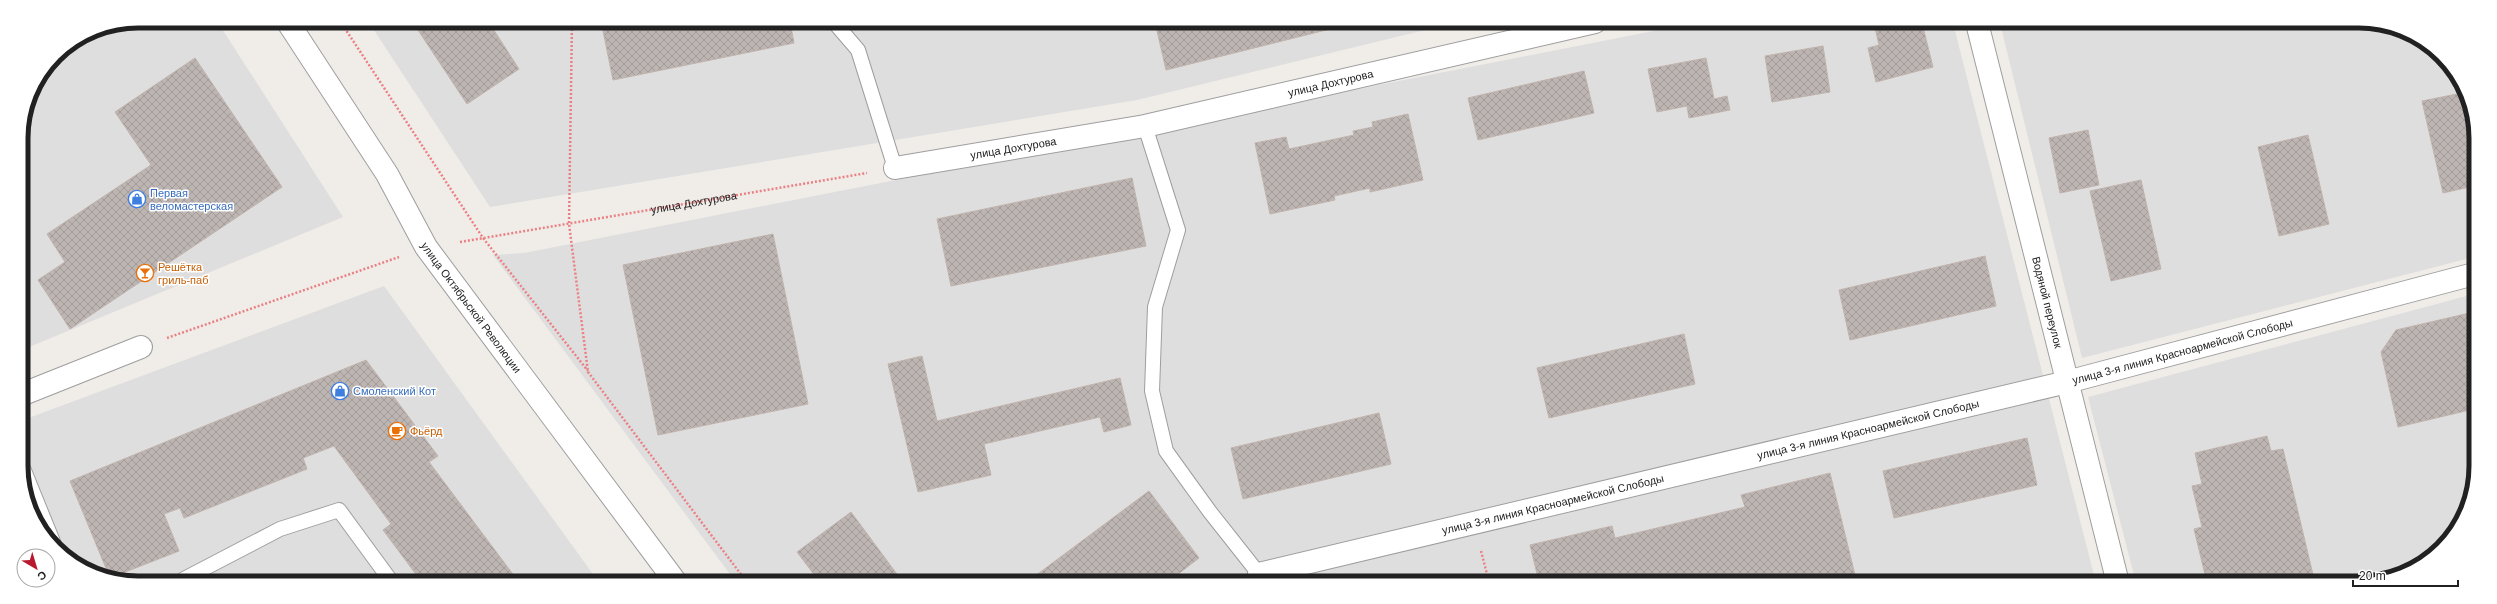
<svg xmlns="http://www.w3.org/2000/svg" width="2497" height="604" font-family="Arial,sans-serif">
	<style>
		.residential { fill: #dfdede }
		.building { fill: url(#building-cross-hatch); stroke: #c0b3ad }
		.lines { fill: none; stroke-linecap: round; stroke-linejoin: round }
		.lane-casing { stroke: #9e9e9e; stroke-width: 16 }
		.street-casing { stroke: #9e9e9e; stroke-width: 24 }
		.path { stroke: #ea8084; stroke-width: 2.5; stroke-dasharray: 2 2; stroke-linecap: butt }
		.lane { stroke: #fff; stroke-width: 14 }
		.street { stroke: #fff; stroke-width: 22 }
		.labels { text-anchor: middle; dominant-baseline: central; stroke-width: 3; stroke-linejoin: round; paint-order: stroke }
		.street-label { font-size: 11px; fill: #212121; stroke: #fff }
		.shop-label { font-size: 11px; fill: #366cbe; stroke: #fff; text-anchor: start }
		.food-label { font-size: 11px; fill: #c56008; stroke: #fff; text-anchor: start }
		.rim { fill: none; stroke: #212121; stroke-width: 5 }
	</style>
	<defs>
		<pattern id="building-cross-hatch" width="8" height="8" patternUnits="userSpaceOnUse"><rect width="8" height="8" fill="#bdb5b2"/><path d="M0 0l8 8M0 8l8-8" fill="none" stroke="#a29b99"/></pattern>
	</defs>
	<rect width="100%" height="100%" fill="#f0ede9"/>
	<path class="residential" d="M 138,21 L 217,21 L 343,217 L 22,350 L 21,130 L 30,93 L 55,55 L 93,30 Z
		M 368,21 L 1458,22 L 1137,100 L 490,207 Z
		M 1694,23 L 1953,23 L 2096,583 L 735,581 L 493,255 L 524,253 Z
		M 2000,23 L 2382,23 L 2442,55 L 2474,115 L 2474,257 L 2082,358 Z
		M 384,286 L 598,581 L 115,581 L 55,549 L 23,489 L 23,420 Z
		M 2474,294 L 2474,489 L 2460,525 L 2436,554 L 2404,574 L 2367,583 L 2136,583 L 2088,397 Z"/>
	<path class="building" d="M 412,21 L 488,21 L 519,69 L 467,104 Z
		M 601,21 L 790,22 L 794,43 L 613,80 Z
		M 1155,22 L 1358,22 L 1166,70 Z
		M 1874,23 L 1922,23 L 1933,67 L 1876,82 L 1868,48 L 1879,45 Z
		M 1823,46 L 1830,92 L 1772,102 L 1765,56 Z
		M 195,58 L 282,187 L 70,329 L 38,280 L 65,262 L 47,234 L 151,165 L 115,112 Z
		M 1706,58 L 1714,99 L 1727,96 L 1730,110 L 1689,118 L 1687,106 L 1657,112 L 1648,69 Z
		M 1584,71 L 1594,113 L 1478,140 L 1468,98 Z
		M 2462,93 L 2474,115 L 2474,186 L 2443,193 L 2422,101 Z
		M 1408,114 L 1423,180 L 1370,192 L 1370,188 L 1334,196 L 1335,200 L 1270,214 L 1255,143 L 1286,137 L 1289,149 L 1354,135 L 1353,131 L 1373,127 L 1372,122 Z
		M 2088,130 L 2099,185 L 2060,193 L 2049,138 Z
		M 2308,135 L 2329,224 L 2279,236 L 2258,147 Z
		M 1132,178 L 1146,246 L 951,286 L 937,219 Z
		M 2141,180 L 2161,269 L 2111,281 L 2090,191 Z
		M 773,234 L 808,404 L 658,435 L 623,265 Z
		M 1985,256 L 1996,306 L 1850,340 L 1839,290 Z
		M 2474,312 L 2474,409 L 2398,427 L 2381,352 L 2396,330 Z
		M 1684,334 L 1695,384 L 1549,418 L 1537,368 Z
		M 922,356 L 937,421 L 1120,378 L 1131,425 L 1104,432 L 1100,417 L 984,444 L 991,475 L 918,492 L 888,364 Z
		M 366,360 L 438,456 L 429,462 L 518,581 L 421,581 L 383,530 L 391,524 L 334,446 L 303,458 L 307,469 L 184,518 L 180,508 L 164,514 L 179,551 L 110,578 L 70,481 Z
		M 1379,413 L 1391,464 L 1243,499 L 1231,448 Z
		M 2267,436 L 2271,451 L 2283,449 L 2315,583 L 2207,583 L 2194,529 L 2202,527 L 2192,486 L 2202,484 L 2195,453 Z
		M 2027,438 L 2037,485 L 1894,518 L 1883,471 Z
		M 1830,473 L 1856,579 L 1842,582 L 1539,582 L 1530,545 L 1612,526 L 1615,538 L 1745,507 L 1741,495 Z
		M 1149,491 L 1199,558 L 1168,582 L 1027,582 Z
		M 851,512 L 902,581 L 819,581 L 797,552 Z"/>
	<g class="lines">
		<defs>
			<path id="lane" d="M 834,22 L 858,50 L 895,168
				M 1145,126 L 1178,230 L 1155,307 L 1152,391 L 1166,451 L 1210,512 L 1259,574
				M 23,468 L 56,549
				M 184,581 L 184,579 L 280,529 L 339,510 L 391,581"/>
			<g id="street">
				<path id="s2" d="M 287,21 L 387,174 L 426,247 L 675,581"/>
				<path id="s3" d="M 1977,23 L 2118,583"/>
				<path id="s4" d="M 895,168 L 1145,126 L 1595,22"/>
				<path d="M 23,394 L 141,347"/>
				<path id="s5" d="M 1259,574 L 2067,382 L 2474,274"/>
			</g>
		</defs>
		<use href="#lane" class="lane-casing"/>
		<use href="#street" class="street-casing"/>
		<g class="path">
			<path d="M 340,21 L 483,238 L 588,371"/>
			<path d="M 572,21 L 569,224 L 588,372 L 746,581"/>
			<path id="s1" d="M 460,242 L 867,173"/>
			<path d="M 167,338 L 399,257"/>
			<path d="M 1481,551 L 1489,582"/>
		</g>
		<use href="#lane" class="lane"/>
		<use href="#street" class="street"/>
	</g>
	<defs>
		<symbol id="shop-ring" viewBox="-11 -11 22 22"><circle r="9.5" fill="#fff" stroke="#3f7fe0" stroke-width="1.5"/><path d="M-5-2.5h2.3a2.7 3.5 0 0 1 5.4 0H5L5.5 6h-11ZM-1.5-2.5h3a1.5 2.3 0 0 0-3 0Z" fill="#3f7fe0"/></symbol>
		<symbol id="bar-ring" viewBox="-11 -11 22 22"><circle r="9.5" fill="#fff" stroke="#e8710a" stroke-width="1.5"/><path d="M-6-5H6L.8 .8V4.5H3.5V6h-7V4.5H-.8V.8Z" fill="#e8710a"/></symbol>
		<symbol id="cafe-ring" viewBox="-11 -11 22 22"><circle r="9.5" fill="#fff" stroke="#e8710a" stroke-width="1.5"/><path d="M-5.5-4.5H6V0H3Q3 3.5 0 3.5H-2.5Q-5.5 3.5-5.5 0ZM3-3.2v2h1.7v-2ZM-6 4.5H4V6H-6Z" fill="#e8710a"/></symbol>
	</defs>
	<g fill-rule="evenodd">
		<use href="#shop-ring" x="127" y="189" width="20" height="20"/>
		<use href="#bar-ring" x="135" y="263" width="20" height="20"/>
		<use href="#shop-ring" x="330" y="381" width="20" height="20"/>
		<use href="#cafe-ring" x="387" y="421" width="20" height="20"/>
	</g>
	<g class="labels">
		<g class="street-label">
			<text stroke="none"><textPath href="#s4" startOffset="444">улица Дохтурова</textPath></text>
			<text stroke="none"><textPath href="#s4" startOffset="120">улица Дохтурова</textPath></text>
			<text stroke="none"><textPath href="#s1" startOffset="237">улица Дохтурова</textPath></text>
			<text stroke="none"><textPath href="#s3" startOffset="288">Водяной переулок</textPath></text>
			<text stroke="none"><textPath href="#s2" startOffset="341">улица Октябрьской Революции</textPath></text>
			<text stroke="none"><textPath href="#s5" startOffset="950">улица 3-я линия Красноармейской Слободы</textPath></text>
			<text stroke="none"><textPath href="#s5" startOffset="626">улица 3-я линия Красноармейской Слободы</textPath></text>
			<text stroke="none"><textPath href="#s5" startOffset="302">улица 3-я линия Красноармейской Слободы</textPath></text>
		</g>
		<g class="shop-label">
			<text x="150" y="193">Первая<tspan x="150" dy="13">веломастерская</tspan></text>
			<text x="353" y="391">Смоленский Кот</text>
		</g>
		<g class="food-label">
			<text x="158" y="267">Решётка<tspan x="158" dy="13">гриль-паб</tspan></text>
			<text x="410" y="431">Фьёрд</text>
		</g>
	</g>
	<path d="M0 0H2497V604H0ZM138 28H2359A110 110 0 0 1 2469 138V466A110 110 0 0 1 2359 576H138A110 110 0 0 1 28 466V138A110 110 0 0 1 138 28Z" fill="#fff" fill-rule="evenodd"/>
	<path class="rim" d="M138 28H2359A110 110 0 0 1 2469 138V466A110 110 0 0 1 2359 576H138A110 110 0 0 1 28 466V138A110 110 0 0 1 138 28Z"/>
	<g transform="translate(36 568) rotate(142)"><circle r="19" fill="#ffffff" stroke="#a6a6a6"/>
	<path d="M0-3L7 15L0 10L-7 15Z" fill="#b9192f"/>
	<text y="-6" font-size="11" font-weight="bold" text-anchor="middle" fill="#212121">С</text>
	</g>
	<path d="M2353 580v6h105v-6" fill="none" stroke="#212121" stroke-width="2"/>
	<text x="2359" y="580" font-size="12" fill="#212121" stroke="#ffffff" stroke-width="3" paint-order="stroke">20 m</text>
</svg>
